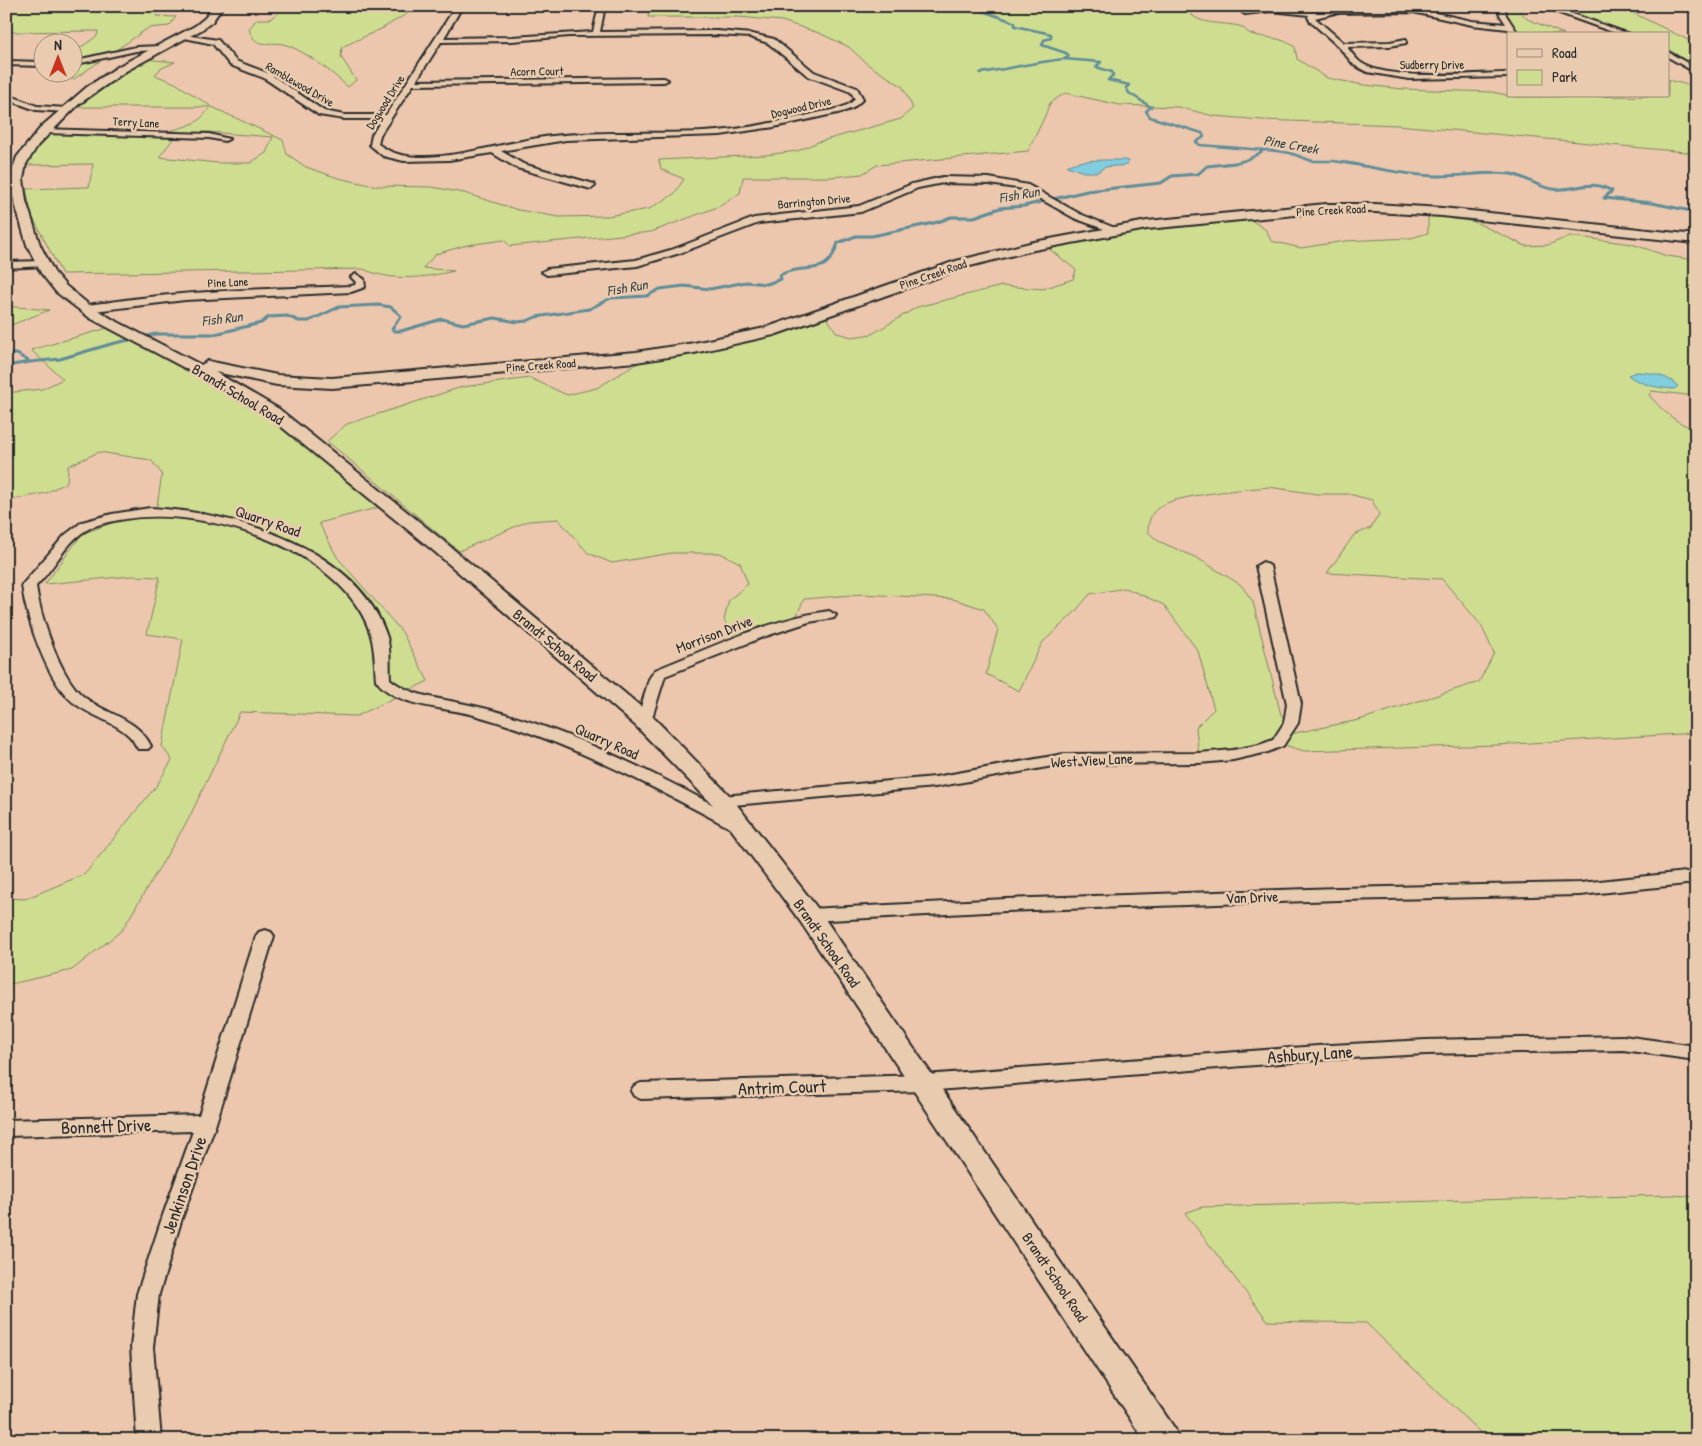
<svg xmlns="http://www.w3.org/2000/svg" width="1702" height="1446" font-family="'Patrick Hand',sans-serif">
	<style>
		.green { fill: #cfdd91; stroke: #7d845e; fill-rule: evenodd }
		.water { fill: #80cddf; stroke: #5e8c97 }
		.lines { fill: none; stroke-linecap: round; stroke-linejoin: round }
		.stream-far1 { stroke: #5e8c97; stroke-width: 2.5 }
		.stream { stroke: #5e8c97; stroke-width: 3 }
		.street-casing { stroke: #2b2b2b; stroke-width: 4 }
		.secondary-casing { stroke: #2b2b2b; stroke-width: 4 }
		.street { fill: #e9ccb0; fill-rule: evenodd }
		.secondary { fill: #e9ccb0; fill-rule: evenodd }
		.labels { text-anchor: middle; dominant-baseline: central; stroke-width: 5; stroke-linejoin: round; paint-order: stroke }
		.far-street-label { font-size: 12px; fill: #2b2b2b; stroke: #e9ccb0 }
		.far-water-label { font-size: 14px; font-style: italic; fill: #384346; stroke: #e9ccb0 }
		.street-label { font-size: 15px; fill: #2b2b2b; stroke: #e9ccb0 }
		.near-street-label { font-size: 18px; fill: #2b2b2b; stroke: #e9ccb0 }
	</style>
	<rect width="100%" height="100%" fill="#ecc7ae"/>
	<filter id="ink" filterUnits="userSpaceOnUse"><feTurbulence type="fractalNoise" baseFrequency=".02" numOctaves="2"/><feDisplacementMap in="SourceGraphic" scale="10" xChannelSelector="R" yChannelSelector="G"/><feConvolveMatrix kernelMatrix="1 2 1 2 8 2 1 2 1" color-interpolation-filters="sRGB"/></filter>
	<g filter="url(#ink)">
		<path class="green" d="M 15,6 L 162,6 L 156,16 L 176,17 L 169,26 L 148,28 L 74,79 L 50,79 L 51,72 L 72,72 L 73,53 L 97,36 L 98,31 L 6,32 L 6,13 Z
			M 287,6 L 428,6 L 408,13 L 383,28 L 342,47 L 341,57 L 356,80 L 348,87 C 333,73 303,49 283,44 C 266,41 256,50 249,29 L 257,19 L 270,19 Z
			M 650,6 L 1189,6 L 1186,8 C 1195,26 1222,22 1239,26 C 1244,27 1246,32 1251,34 C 1267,39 1280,36 1295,47 L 1297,59 L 1327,78 L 1364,85 L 1403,89 L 1492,92 L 1516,97 L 1668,96 L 1668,80 L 1696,87 L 1696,153 L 1398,125 L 1263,120 L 1214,116 L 1178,107 L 1120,105 L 1065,93 L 1050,103 L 1044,118 L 1028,151 L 877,165 L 862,174 L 831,177 L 743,177 L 740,193 L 720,206 L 651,232 L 510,246 L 504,240 L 467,245 L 436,254 L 423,268 L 454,271 C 423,278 393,282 363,269 L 62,274 L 32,216 L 26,189 L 89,187 L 93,164 L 25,165 L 37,145 L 49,132 C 93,133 153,142 194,123 C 201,120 206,112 211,107 L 78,107 L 107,81 L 144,59 L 175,62 L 160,69 L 155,75 L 175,83 L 212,107 L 283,140 L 287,154 L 306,167 L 338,178 L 375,186 L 432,187 L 464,193 L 518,210 L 559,217 L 608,216 L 649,209 L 674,194 L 684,179 L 661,169 L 659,160 L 765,155 L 797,151 L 818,142 L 901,119 L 913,108 L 902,86 L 867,64 L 849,47 L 819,33 L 782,21 L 739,17 L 648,17 ZM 208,132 L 273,137 L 266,153 L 250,163 L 218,163 L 159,157 L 177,134 Z
			M 1506,6 L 1523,6 L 1516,7 L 1527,19 L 1564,34 L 1519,34 L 1506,15 L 1504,7 Z
			M 1553,6 L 1619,6 L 1696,44 L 1696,67 L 1668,49 L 1668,34 L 1631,34 Z
			M 1428,215 L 1475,222 L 1525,246 L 1548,245 L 1570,236 L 1632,244 L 1667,256 L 1696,260 L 1696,396 L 1651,391 L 1649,395 C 1662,410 1676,424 1696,429 L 1696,733 L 1497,745 L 1304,751 L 1278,743 L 1199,758 L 1196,727 L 1214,709 L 1198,651 L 1164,605 L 1126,588 L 1090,594 L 1075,612 L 1042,643 L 1019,691 L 986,674 L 998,629 L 984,609 L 953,599 L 863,594 L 804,599 L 794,622 L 737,642 L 724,620 L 729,600 L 748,584 L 740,563 L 720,553 L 672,553 L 612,563 L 588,553 L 558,519 L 528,521 L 459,551 L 327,441 L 347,424 L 462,387 L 530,378 L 567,395 L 597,388 L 643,360 L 753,341 L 827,318 L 837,333 L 852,337 L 872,334 L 917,307 L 1002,286 L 1043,289 L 1073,279 L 1076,270 L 1048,248 L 1141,231 L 1251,220 L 1266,230 L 1271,241 L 1301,248 L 1345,241 L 1411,238 L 1428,233 ZM 1269,487 L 1317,494 L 1349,494 L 1372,500 L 1379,514 L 1371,528 L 1354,535 L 1327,573 L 1442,579 L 1481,625 L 1494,653 L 1479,682 L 1359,720 L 1285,735 L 1291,723 L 1281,715 L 1253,602 L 1241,585 L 1197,558 L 1158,541 L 1148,532 C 1148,523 1150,514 1158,508 C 1171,495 1248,489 1269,487 Z
			M 6,306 L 49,310 L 6,327 Z
			M 108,328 L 259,409 L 380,507 L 319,523 L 337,557 L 402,632 L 428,681 L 357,716 L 240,712 L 188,820 L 122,930 L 72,970 L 6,985 L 6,898 L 25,899 L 85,874 L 157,785 L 172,760 L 162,746 L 183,639 L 147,634 L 160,577 L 132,576 L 45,584 L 82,534 L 157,506 L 162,474 L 151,460 L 99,452 L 68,466 L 67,482 L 46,493 L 6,501 L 6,393 L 42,389 L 63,379 L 31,350 Z
			M 1672,1195 L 1696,1197 L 1696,1440 L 1488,1440 L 1366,1323 L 1268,1321 L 1185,1213 L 1202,1207 Z"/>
		<path class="water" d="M 1124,160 L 1128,161 L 1127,165 C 1117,167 1104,164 1098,172 L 1084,172 L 1067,166 C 1076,159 1112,160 1124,160 Z
			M 1636,372 C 1651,372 1668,376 1678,386 L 1674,389 C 1659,388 1640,385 1628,375 Z"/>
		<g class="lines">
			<path class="stream-far1" d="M 979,6 L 984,8 L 980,10 L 1011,21 L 1015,23 L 1015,26 L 1051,34 L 1051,38 L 1044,40 L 1042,45 L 1066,53 L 1069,56 L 1064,59 L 1101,62 L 1096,67 L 1112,72 L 1113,75 L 1108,80 L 1129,85 L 1126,88 L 1129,93 L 1151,107 L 1146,111 L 1150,117 L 1202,133 L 1204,137 L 1196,142 L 1200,145 L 1277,151 L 1290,153 L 1312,161 L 1333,161 L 1355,164
				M 980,73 C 1008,69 1036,62 1064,59
				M 1224,164 C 1238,164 1253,158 1264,150"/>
			<path class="stream" d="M 1347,163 C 1376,168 1406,175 1434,176 C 1460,177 1485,171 1511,174 C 1527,177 1536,187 1553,189 C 1578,191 1589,178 1612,191 L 1604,198 L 1652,203 L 1696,212
				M 6,354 L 17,354 L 30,362 L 60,359 L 111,344 L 156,334 L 215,334 L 261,323 L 269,317 L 287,316 L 299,321 L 309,321 L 339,307 L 378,305 L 391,307 L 401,316 L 392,329 L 394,331 L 401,331 L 442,319 L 463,324 L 495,318 L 517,322 L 527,321 L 536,317 L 589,309 L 611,298 L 647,296 L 660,289 L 684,286 L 710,289 L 746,282 L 767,284 L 781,279 L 780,275 C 807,261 826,281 838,243 L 856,236 L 872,236 L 938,222 L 951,217 L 974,217 L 1000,208 L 1024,206 L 1087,191 L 1161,183 L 1172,176 L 1198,174 L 1207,166 L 1235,163
				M 6,366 L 30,362"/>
			<defs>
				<path id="street" d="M 456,6 L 462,7 L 444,38 L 512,37 L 593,32 L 599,6 L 605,6 L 600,32 L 717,31 L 752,34 L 774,39 L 814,72 L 857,88 L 863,99 L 853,108 L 842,112 L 774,127 L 720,135 L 566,140 L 501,151 L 523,164 L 594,184 L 595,186 L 591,189 L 517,168 L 492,153 L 449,160 L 404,161 L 383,156 L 370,145 L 372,135 L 382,119 L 344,119 L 319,115 L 264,78 L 230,65 L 213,44 L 180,37 L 184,35 L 218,40 L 236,61 L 270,74 L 324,111 L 344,115 L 386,115 ZM 717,35 L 750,37 L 768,43 L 808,76 L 851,92 L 855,99 C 845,110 827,110 813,114 C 777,122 741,130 704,132 C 653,134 603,131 552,136 C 509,141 468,156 425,157 C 407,157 393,155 378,144 L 380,135 L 413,85 L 664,82 L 668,80 L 664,78 L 416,81 L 441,42 L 512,41 L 569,36 Z
					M 1506,6 L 1505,8 L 1506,15 L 1517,32 L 1516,33 L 1512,33 L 1508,29 L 1472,25 L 1413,12 L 1335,13 L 1315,18 L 1344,43 L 1390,42 L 1406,39 L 1406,43 L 1390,46 L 1347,47 C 1351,52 1355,58 1360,62 C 1387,82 1473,73 1508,73 L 1508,77 L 1409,79 L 1367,72 L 1354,65 L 1339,47 L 1310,21 L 1308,17 L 1309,15 L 1271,11 L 1245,14 L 1242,12 L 1262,7 L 1315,12 L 1335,9 L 1413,8 L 1472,21 L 1506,24 L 1500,15 L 1498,7 Z
					M 1540,6 L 1550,6 L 1629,34 L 1618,34 Z
					M 1680,6 L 1696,9 L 1696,13 L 1681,7 Z
					M 161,46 L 165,48 L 164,50 L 136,51 L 72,65 L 72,61 L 136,47 Z
					M 1668,52 L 1696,68 L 1696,73 L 1668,57 Z
					M 6,61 L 42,62 L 42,66 L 6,65 Z
					M 6,94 L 37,106 L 66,108 L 70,110 L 66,112 L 36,110 L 6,99 Z
					M 41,129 L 209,134 L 229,139 L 225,141 L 209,138 L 44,133 L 40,131 Z
					M 943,177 L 989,178 L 1028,185 L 1080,214 L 1120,230 L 1118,232 L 1112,232 L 1074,218 L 1023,189 L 989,184 L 943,183 L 918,188 L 861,212 L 759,223 L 680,253 L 637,266 L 547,275 L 542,272 L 547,269 L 636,260 L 674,249 L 754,218 L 859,206 L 912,184 Z
					M 42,261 L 45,262 L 45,266 L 6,268 L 6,262 Z
					M 356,274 L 364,279 L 365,287 L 351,292 L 185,300 L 86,312 L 81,309 C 87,303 101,304 110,302 C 190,290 271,289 351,286 L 355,285 L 356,282 L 351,277 Z
					M 150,508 C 234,512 358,547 387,637 C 391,651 389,665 390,679 C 412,697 439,698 465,704 C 491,709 517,717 542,726 C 613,751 679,787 746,822 L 748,826 L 746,830 L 740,831 L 734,830 C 650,785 566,740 474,715 C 445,707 394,707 376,680 C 374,652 375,636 360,611 C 318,541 196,505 119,520 C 110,522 99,524 90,528 C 66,540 55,568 36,586 C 40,616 60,678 84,697 C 107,715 137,718 151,746 L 148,749 L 138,749 C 136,746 134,742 132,739 C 119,723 93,717 77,705 C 48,686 26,618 22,585 L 65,535 L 82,522 L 112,514 Z
					M 1263,562 L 1270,566 L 1301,704 L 1298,723 L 1283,746 L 1268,752 L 1233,760 L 1199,763 L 1064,764 L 935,787 L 722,806 L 716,805 L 714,801 L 716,797 L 722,796 L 935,777 L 1064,754 L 1199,753 L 1233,750 L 1259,745 L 1273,740 L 1284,723 L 1287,704 L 1256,566 Z
					M 829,611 L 836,615 L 834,618 L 809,622 L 766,636 L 665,676 L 651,721 L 649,724 L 639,724 L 637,721 L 649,679 L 655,670 C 711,648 769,619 829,611 Z
					M 1696,871 L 1696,883 L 1580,895 L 1339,900 L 1006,911 L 809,921 L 803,919 L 800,915 L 803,911 L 809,909 L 1006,899 L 1339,888 L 1580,883 Z
					M 265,930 L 271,932 L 274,936 L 216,1123 L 182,1218 L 159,1294 L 153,1347 L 161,1440 L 137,1440 L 131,1347 L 137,1294 L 162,1218 L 193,1131 L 6,1136 L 6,1120 L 199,1115 L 256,936 L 259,932 Z
					M 1623,1036 L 1696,1046 L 1696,1060 L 1623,1050 L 1426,1054 L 1331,1059 L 924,1091 L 641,1099 L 634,1096 L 631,1091 L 634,1086 L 641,1083 L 924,1075 L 1331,1045 L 1426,1040 Z"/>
				<path id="secondary" d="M 213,6 L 223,6 L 212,22 L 201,30 L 126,71 L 79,104 L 38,145 L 26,164 L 23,179 L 26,201 L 40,245 L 54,272 L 66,286 L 88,304 L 112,319 L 201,365 L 208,361 L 277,375 L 332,378 L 636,352 L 694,343 L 765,328 L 956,261 L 1034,242 L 1147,221 L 1326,204 L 1375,204 L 1442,208 L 1696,235 L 1696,243 L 1442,216 L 1375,212 L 1326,212 L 1147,229 L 1034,250 L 966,267 L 774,335 L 694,353 L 636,362 L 332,388 L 277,385 L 215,372 L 279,409 L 447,544 L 652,716 L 730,796 L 818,909 L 1175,1429 L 1179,1440 L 1144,1440 L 914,1091 L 800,921 L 714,806 L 636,726 L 435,552 L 267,415 L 211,382 L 90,318 L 56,292 L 41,273 L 27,245 L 12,193 L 12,171 L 17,157 L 42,126 L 87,87 L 119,66 L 195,26 L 205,18 Z"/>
			</defs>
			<use href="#street" class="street-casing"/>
			<use href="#secondary" class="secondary-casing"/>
			<use href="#street" class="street"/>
			<use href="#secondary" class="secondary"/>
		</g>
	</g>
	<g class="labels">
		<g class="far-street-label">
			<text x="1432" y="64">Sudberry Drive</text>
			<text transform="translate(537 71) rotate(-1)">Acorn Court</text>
			<text transform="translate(300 84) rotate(30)">Ramblewood Drive</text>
			<text transform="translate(385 102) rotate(-58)">Dogwood Drive</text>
			<text transform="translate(801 107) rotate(-13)">Dogwood Drive</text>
			<text transform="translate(136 122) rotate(3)">Terry Lane</text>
			<text transform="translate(814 201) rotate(-5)">Barrington Drive</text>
			<text transform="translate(1331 210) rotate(-3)">Pine Creek Road</text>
			<text transform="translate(933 274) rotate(-19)">Pine Creek Road</text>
			<text transform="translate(228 282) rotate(-3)">Pine Lane</text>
			<text transform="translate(541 365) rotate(-4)">Pine Creek Road</text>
		</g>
		<g class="far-water-label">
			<text transform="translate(1291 144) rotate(10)">Pine Creek</text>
			<text transform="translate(1019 194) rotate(-10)">Fish Run</text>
			<text transform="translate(627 287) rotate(-10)">Fish Run</text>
			<text transform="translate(222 318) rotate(-7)">Fish Run</text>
		</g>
		<g class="street-label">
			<text transform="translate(238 394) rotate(31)">Brandt School Road</text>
			<text transform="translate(268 521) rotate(19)">Quarry Road</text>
			<text transform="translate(714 634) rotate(-21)">Morrison Drive</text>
			<text transform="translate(555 645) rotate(40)">Brandt School Road</text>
			<text transform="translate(607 741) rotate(24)">Quarry Road</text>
			<text transform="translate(1092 760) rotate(-3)">West View Lane</text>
			<text transform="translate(1252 897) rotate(-2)">Van Drive</text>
			<text transform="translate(827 943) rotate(55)">Brandt School Road</text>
			<text transform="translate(1055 1277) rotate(56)">Brandt School Road</text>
		</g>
		<g class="near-street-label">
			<text transform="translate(1310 1054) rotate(-4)">Ashbury Lane</text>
			<text transform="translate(782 1087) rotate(-2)">Antrim Court</text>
			<text transform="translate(106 1126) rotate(-2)">Bonnett Drive</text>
			<text transform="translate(184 1185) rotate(-71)">Jenkinson Drive</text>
		</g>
	</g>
	<rect width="1702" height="1446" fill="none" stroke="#e9ccb0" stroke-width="25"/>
	<rect x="12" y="12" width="1677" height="1421" fill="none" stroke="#2b2b2b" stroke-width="2" filter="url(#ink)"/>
	<rect x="1507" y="32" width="162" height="65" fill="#e9ccb0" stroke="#9d8c7b"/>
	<rect x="1517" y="49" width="25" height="8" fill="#e9ccb0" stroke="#9d8c7b"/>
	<text x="1552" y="58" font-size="15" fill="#2b2b2b">Road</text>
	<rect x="1517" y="70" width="25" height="15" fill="#cfdd91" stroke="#9d8c7b"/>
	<text x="1552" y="82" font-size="15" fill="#2b2b2b">Park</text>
	<g transform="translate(58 58)"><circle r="24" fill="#e9ccb0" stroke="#9d8c7b"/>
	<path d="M0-4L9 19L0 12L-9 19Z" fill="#c8321e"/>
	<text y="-8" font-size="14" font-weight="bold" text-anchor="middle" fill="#2b2b2b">N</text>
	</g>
</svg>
